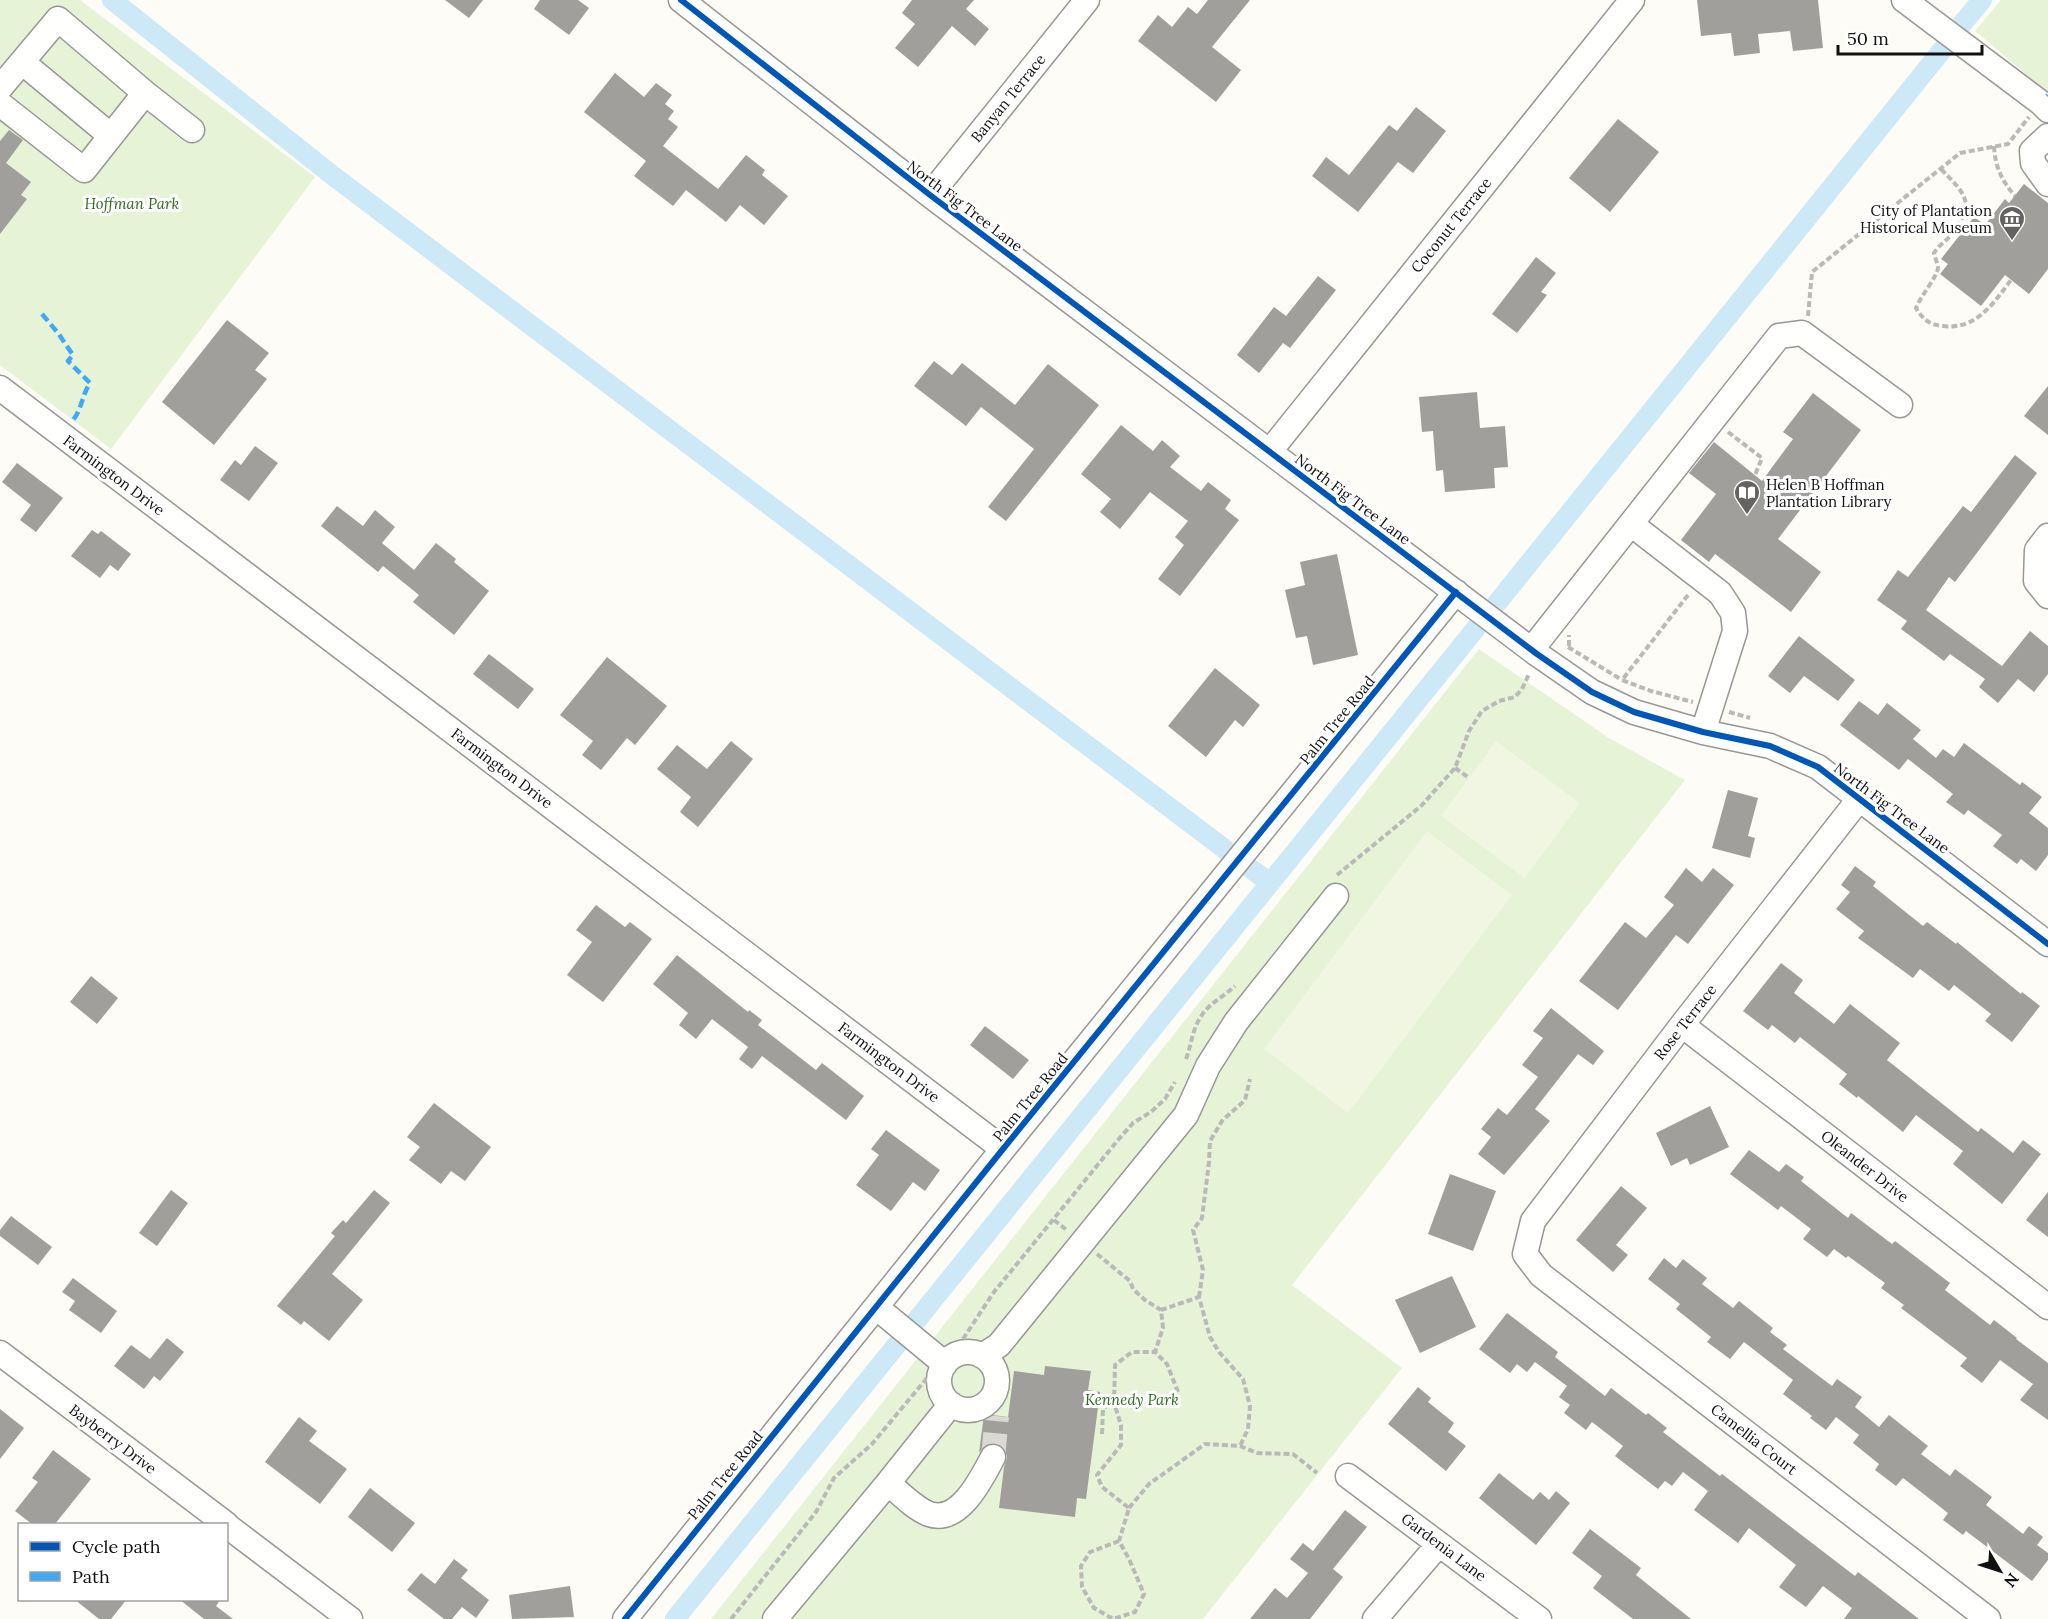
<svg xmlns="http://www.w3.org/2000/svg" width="2048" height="1619" font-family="Lora,serif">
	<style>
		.green { fill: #e7f3d7 }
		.pitch { fill: #f0f6e1 }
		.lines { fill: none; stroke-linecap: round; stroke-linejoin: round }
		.canal { stroke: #cde8f7; stroke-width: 20 }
		.building { fill: #a19f9c }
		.minor-tunnel { stroke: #dad9d4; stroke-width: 24; stroke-dasharray: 24 12; stroke-linecap: butt }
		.minor-casing { stroke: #979795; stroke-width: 27 }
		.path { stroke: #b9b9b8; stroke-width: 4; stroke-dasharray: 6 3; stroke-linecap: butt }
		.minor { stroke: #fffffe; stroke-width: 24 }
		.quiet { stroke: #3fa9f5; stroke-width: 4.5; stroke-dasharray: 9 4.5; stroke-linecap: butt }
		.cycleway-casing { stroke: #fff; stroke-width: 10 }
		.cycleway { stroke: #0057b8; stroke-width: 6 }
		.labels { text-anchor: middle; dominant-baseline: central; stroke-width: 6; stroke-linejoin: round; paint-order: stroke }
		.street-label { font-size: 15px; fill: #111; stroke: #fff }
		.park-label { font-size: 15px; font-style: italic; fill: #2f6b1f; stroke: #fff }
		.poi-label { font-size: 15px; fill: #111; stroke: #fff; text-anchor: end }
	</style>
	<rect width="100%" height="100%" fill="#fdfcf7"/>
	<path class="green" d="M 0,0 L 80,0 L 315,177 L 111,449 L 0,365 Z
		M 2001,0 L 2048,0 L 2048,93 L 1975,31 Z
		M 1479,649 L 1609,738 L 1685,780 L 1292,1285 L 1402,1368 L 1203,1619 L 711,1619 Z"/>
	<path class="pitch" d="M 1496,741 L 1580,803 L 1525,878 L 1441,816 Z
		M 1427,831 L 1512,895 L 1348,1113 L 1264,1049 Z"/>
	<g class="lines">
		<path class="canal" d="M 112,0 L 332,175 L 1226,850
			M 1962,24 L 1982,0
			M 1497,603 L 1943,49
			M 1251,869 L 1269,882
			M 675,1619 L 1477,627"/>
	</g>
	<path class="building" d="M 445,0 L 483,0 L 469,18 Z
		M 540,0 L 578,0 L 589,8 L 569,35 L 534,9 Z
		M 912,0 L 974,0 L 966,9 L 989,29 L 975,46 L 952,26 L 918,67 L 895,48 L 915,24 L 902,13 Z
		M 1208,0 L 1250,0 L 1212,47 L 1241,70 L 1216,102 L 1138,41 L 1158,15 L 1172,27 L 1188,7 L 1197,14 Z
		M 1697,0 L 1818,0 L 1823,48 L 1793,51 L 1790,31 L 1758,34 L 1760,53 L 1734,56 L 1731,33 L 1701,36 Z
		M 615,73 L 644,97 L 656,83 L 672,95 L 665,104 L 674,111 L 668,119 L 678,127 L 663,146 L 718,189 L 746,155 L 765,170 L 762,175 L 788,196 L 764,225 L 740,205 L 726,222 L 686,190 L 673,206 L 634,176 L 646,161 L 584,112 Z
		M 1416,107 L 1446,131 L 1413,173 L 1398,162 L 1358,212 L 1312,176 L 1326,157 L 1349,175 L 1389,125 L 1397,131 Z
		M 1618,119 L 1659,152 L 1610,212 L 1569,178 Z
		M 9,130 L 23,140 L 6,163 L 31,182 L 21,195 L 27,199 L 0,234 L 0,141 Z
		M 2024,184 L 2048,203 L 2048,269 L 2029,294 L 2005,275 L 1981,306 L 1940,274 L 1948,264 L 1941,259 L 1974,217 L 1985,225 L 2005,199 L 2009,203 Z
		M 1536,257 L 1556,273 L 1541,292 L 1547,295 L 1517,333 L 1492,314 Z
		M 1318,276 L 1336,290 L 1290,348 L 1283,343 L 1259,373 L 1237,355 L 1274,307 L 1286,316 Z
		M 227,320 L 269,353 L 255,370 L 267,379 L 214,445 L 162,402 Z
		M 934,361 L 952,375 L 962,363 L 1015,405 L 1048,364 L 1099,405 L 1006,521 L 988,507 L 1034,449 L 981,407 L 966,426 L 914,386 Z
		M 2048,386 L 2048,435 L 2024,416 Z
		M 1477,392 L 1480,428 L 1505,426 L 1508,467 L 1494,468 L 1495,488 L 1445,492 L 1443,470 L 1436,471 L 1433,431 L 1422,432 L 1419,397 Z
		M 1813,393 L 1861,430 L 1778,539 L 1821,572 L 1791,612 L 1715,554 L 1709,562 L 1681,540 L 1716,494 L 1689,473 L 1714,442 L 1762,481 L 1793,439 L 1783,432 Z
		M 1121,425 L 1153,451 L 1162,440 L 1180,456 L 1170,467 L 1201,491 L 1208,482 L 1231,500 L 1225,509 L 1239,520 L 1180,596 L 1158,579 L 1184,545 L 1175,537 L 1188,521 L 1150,492 L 1120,529 L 1100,512 L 1111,499 L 1081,474 Z
		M 255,446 L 278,463 L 249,501 L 220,480 L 235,460 L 241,465 Z
		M 2015,455 L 2037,473 L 1955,582 L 1949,577 L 1926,610 L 2002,666 L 2030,631 L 2048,646 L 2048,674 L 2034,692 L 2018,679 L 1998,703 L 1979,687 L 1985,679 L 1950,654 L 1944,661 L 1901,629 L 1907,621 L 1877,600 L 1898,570 L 1908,577 L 1963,506 L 1971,512 Z
		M 17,463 L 63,498 L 36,532 L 20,520 L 31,505 L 2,482 Z
		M 337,506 L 363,526 L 375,510 L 395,527 L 382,543 L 414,570 L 436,543 L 456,559 L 454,562 L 489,591 L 454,635 L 413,602 L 419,595 L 383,566 L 378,572 L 321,526 Z
		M 92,530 L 98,534 L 101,531 L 131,554 L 118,571 L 110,565 L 100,578 L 71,556 Z
		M 1337,554 L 1358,655 L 1313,665 L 1307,636 L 1296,638 L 1285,590 L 1305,585 L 1300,562 Z
		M 1799,636 L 1855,680 L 1838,701 L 1804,676 L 1790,693 L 1768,676 Z
		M 489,654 L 534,689 L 518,709 L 473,674 Z
		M 607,657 L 667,706 L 635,745 L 627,738 L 601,770 L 582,755 L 593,741 L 560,715 Z
		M 1215,668 L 1260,705 L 1243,727 L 1235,720 L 1206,757 L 1168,726 Z
		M 1859,701 L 1878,715 L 1887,703 L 1921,730 L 1913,739 L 1936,758 L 1943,749 L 1954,757 L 1964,743 L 2020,785 L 2022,782 L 2042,797 L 2029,813 L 2048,828 L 2048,855 L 2036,871 L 2021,859 L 2017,864 L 1993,846 L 2002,835 L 1968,810 L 1964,815 L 1946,802 L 1953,794 L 1908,759 L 1899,770 L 1840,725 Z
		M 731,741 L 753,759 L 698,827 L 680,812 L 691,797 L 657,769 L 677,745 L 707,769 Z
		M 1728,790 L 1758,798 L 1748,836 L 1755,838 L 1750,858 L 1712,848 Z
		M 1855,866 L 1876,882 L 1873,886 L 1923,926 L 1927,922 L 1956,944 L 1957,942 L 2021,994 L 2022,992 L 2040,1006 L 2012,1042 L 1985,1021 L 1991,1014 L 1954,985 L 1949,991 L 1920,969 L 1913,978 L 1858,938 L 1864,931 L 1836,909 L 1850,892 L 1841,885 Z
		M 1686,868 L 1702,882 L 1713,868 L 1734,885 L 1688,944 L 1676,935 L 1618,1010 L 1579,981 L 1625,922 L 1646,938 L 1674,905 L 1664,897 Z
		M 596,905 L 625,927 L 630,922 L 652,939 L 603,1002 L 567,975 L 592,942 L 576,930 Z
		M 677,955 L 748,1012 L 749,1010 L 762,1020 L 758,1025 L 816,1070 L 822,1063 L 864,1096 L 846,1120 L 762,1056 L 752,1069 L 739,1059 L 748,1047 L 712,1019 L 696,1039 L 679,1025 L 688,1013 L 653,984 Z
		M 1781,963 L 1803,980 L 1794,993 L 1834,1024 L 1850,1004 L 1900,1043 L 1887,1060 L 1978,1132 L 1981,1128 L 2013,1153 L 2023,1140 L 2041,1154 L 2002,1204 L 1953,1164 L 1963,1151 L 1916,1115 L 1903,1132 L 1858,1096 L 1857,1098 L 1839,1084 L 1847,1074 L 1800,1037 L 1795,1043 L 1772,1025 L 1768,1030 L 1743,1011 Z
		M 91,976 L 118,998 L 97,1024 L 70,1002 Z
		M 1551,1008 L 1604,1051 L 1593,1065 L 1578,1054 L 1535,1109 L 1550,1121 L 1504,1175 L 1478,1154 L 1491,1137 L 1481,1129 L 1498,1108 L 1507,1115 L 1538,1077 L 1522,1065 L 1543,1038 L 1533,1031 Z
		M 985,1026 L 1029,1060 L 1013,1079 L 970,1045 Z
		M 434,1103 L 491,1147 L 465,1181 L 451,1171 L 441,1184 L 409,1160 L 420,1147 L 407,1137 Z
		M 1710,1106 L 1729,1147 L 1690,1165 L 1687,1158 L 1671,1166 L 1656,1133 Z
		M 886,1130 L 940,1170 L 925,1191 L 913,1182 L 891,1211 L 856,1185 L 879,1155 L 871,1149 Z
		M 1749,1150 L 1779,1172 L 1786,1164 L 1804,1177 L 1801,1181 L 1848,1218 L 1851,1213 L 1892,1244 L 1895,1241 L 1950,1283 L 1945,1290 L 1990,1325 L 1994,1320 L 2017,1338 L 2016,1339 L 2048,1363 L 2048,1420 L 2020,1400 L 2033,1384 L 2000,1360 L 1982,1383 L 1960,1366 L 1967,1358 L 1901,1308 L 1904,1305 L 1881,1288 L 1885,1283 L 1848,1256 L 1846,1258 L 1834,1249 L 1827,1257 L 1803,1239 L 1811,1229 L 1781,1206 L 1778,1210 L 1730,1174 Z
		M 1450,1174 L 1496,1191 L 1473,1251 L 1428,1234 Z
		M 1621,1186 L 1647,1208 L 1616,1245 L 1628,1255 L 1613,1272 L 1576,1240 Z
		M 171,1190 L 188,1203 L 157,1246 L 139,1233 Z
		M 374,1190 L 390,1203 L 332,1274 L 363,1300 L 329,1341 L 304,1321 L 301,1325 L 277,1306 L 335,1236 L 331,1233 L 343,1220 L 346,1223 Z
		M 2048,1192 L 2048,1237 L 2026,1220 Z
		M 11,1216 L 52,1247 L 38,1265 L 0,1236 L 0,1230 Z
		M 1664,1258 L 1676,1268 L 1683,1259 L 1707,1278 L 1702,1284 L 1733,1308 L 1739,1301 L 1773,1328 L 1770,1332 L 1787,1345 L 1783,1349 L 1832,1386 L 1837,1379 L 1862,1397 L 1855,1407 L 1879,1427 L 1889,1415 L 1928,1446 L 1921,1454 L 1950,1476 L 1955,1469 L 1992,1497 L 1986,1505 L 2023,1534 L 2029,1526 L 2043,1537 L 2037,1545 L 2048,1553 L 2048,1560 L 2032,1581 L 1966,1531 L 1963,1535 L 1943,1520 L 1948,1513 L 1903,1478 L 1896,1486 L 1875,1470 L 1879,1464 L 1853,1443 L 1859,1435 L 1836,1417 L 1826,1430 L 1810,1418 L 1812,1416 L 1783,1394 L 1793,1380 L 1744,1342 L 1730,1359 L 1707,1342 L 1711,1337 L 1676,1309 L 1680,1304 L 1648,1279 Z
		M 1452,1276 L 1476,1327 L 1420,1353 L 1395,1300 Z
		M 73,1278 L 117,1311 L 101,1333 L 69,1310 L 75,1301 L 62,1292 Z
		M 1507,1313 L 1558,1352 L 1555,1357 L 1605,1396 L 1611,1388 L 1646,1415 L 1648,1413 L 1667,1428 L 1663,1432 L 1720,1476 L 1722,1474 L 1855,1576 L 1858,1572 L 1919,1619 L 1844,1619 L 1852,1608 L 1823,1586 L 1806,1607 L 1779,1587 L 1796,1565 L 1749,1528 L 1738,1543 L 1694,1510 L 1708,1491 L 1683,1472 L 1672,1486 L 1665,1481 L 1658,1489 L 1615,1456 L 1623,1446 L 1592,1422 L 1586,1430 L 1564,1413 L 1570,1405 L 1559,1397 L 1567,1386 L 1535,1362 L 1527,1372 L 1517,1364 L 1510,1373 L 1479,1349 Z
		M 167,1338 L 184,1352 L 160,1381 L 154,1376 L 144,1389 L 114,1366 L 131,1345 L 150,1359 Z
		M 1045,1366 L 1091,1371 L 1088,1390 L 1100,1392 L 1086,1499 L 1077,1498 L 1075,1517 L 999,1508 L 1004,1467 L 1007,1457 L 1005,1450 L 1000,1445 L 992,1443 L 985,1445 L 979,1453 L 984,1414 L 1008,1417 L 1014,1371 L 1044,1375 Z
		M 1418,1387 L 1431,1398 L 1428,1402 L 1454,1423 L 1448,1432 L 1466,1446 L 1446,1471 L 1388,1424 Z
		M 0,1409 L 24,1428 L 0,1459 Z
		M 299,1417 L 317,1431 L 309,1441 L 347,1469 L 320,1504 L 265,1462 Z
		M 53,1450 L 91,1479 L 55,1524 L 32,1524 L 15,1511 L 38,1482 L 32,1478 Z
		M 1499,1473 L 1533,1500 L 1540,1492 L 1549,1500 L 1556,1491 L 1570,1503 L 1536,1545 L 1479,1498 Z
		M 370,1488 L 415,1523 L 392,1552 L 348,1517 Z
		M 1345,1510 L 1367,1527 L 1333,1569 L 1343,1577 L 1310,1619 L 1250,1619 L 1275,1588 L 1287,1598 L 1308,1573 L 1290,1559 L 1303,1543 L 1313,1551 Z
		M 1590,1529 L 1641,1568 L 1636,1575 L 1691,1619 L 1633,1619 L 1593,1588 L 1602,1576 L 1572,1553 Z
		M 454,1559 L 468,1570 L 461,1578 L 489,1600 L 476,1618 L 462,1607 L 452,1619 L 444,1619 L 407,1590 L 421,1573 L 435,1584 Z
		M 570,1586 L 574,1617 L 512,1619 L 509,1595 Z
		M 74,1599 L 127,1599 L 111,1619 L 99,1619 Z
		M 179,1599 L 221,1599 L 216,1606 L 233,1619 L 204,1619 Z"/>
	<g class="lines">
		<path class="minor-tunnel" d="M 993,1457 L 997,1416"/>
		<defs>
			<path id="minor" d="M 681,0 L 930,195 L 1537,654 L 1592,692 L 1634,712 L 1703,732 L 1770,746 L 1818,767 L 2048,944
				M 1904,0 L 2041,103 L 2048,110
				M 22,62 L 111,136
				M 0,88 L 58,19 L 145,93
				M 0,104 L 84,170 L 145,93 L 192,130
				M 2048,136 L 2032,151 L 2033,163 L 2048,184
				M 930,195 L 1087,0
				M 0,388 L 1003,1149
				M 1270,451 L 1632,0
				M 1631,524 L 1720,593 L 1733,613 L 1735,631 L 1703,732
				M 2048,536 L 2037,550 L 2036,581 L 2048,596
				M 1532,649 L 1779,336 L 1802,333 L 1900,405
				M 1860,798 L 1682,1025 L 1533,1221 L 1525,1254 L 1541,1275 L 1988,1619
				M 1682,1025 L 2048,1307
				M 876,1307 L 945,1364
				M939 1381a29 29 0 1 1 58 0a29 29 0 1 1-58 0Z
				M 0,1353 L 226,1524
				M 982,1356 L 999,1345 L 1186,1115 L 1208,1066 L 1236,1022 L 1336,896
				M 1348,1476 L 1539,1619
				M 888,1483 C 901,1494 914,1508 929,1514 C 959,1525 982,1478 993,1457
				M 226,1525 L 350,1619
				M 625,1619 L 1003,1149 L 1456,592
				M 775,1619 L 888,1483 L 951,1404
				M 1375,1619 L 1439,1544"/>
		</defs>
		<use href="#minor" class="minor-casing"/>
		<path class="path" d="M 1994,146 C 1995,167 2002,181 2015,196
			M 1941,169 C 1966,195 1977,203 1950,236 C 1945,242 1938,246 1934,253 C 1935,258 1938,264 1938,268 C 1937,277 1920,297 1916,308 C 1923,320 1930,325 1943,326 C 1976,330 1993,304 2011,280
			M 1808,316 L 1812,272 L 1960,153 L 2008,144 L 2029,117
			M 1728,432 L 1762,458 L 1755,475
			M 1688,595 L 1622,680 L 1651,691 L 1693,702
			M 1569,646 L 1569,635
			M 1568,647 L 1622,680
			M 1729,712 L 1750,718
			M 1455,768 L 1469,778
			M 1337,875 L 1421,806 L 1455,768 L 1469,731 L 1482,711 L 1499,701 L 1515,697 L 1522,689 L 1529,674
			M 1186,1059 C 1191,1046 1192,1031 1200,1018 C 1208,1004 1223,997 1235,986
			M 1054,1220 L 1068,1231
			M 1097,1254 L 1130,1281 L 1133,1289 L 1145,1300 L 1161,1310 L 1163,1328 L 1155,1352 L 1167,1364 L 1178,1392
			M 1199,1297 L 1203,1270 L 1193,1230 L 1202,1218 L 1209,1162 L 1210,1141 L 1222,1121 L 1245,1100 L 1250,1079
			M 1161,1310 L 1199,1297 L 1210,1337 L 1219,1352 L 1243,1379 L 1250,1406 L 1248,1429 L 1240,1446
			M 963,1339 L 994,1292 L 1118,1140 L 1133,1123 L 1151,1112 L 1165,1099 L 1175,1082
			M 1102,1434 L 1103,1409 L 1113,1400
			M 1129,1508 L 1149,1484 L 1205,1444 L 1240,1446 L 1257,1453 L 1293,1454 L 1317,1473
			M 1119,1541 L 1090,1552 L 1081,1566 L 1082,1587 L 1094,1608 L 1113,1619 L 1135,1612 L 1144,1594 L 1129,1559 L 1119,1541 L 1129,1508 L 1102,1487 L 1097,1475 L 1121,1445 L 1121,1425 L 1114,1403 L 1115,1365 L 1132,1352 L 1155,1352
			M 731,1619 L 816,1512 L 834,1478 L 872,1444 L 927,1378"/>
		<use href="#minor" class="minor"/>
		<path class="quiet" d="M 2047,96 L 2048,95
			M 42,314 L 58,333 L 73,355 L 68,361 L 90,383 C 82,395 82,409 73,420"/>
		<defs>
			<path id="cycleway" d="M 681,0 L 930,195 L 1537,654 L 1592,692 L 1634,712 L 1703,732 L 1770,746 L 1818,767 L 2048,944
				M 625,1619 L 1003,1149 L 1456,592"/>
		</defs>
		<use href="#cycleway" class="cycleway-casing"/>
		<use href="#cycleway" class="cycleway"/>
	</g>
	<defs>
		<symbol id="museum-pin" viewBox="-11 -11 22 30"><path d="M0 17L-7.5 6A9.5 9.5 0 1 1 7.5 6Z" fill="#646362" stroke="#fff"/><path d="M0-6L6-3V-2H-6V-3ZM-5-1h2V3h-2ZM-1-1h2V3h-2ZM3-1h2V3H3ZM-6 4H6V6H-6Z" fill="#fff"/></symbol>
		<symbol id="library-pin" viewBox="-11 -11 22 30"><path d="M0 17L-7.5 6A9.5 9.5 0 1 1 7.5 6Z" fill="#646362" stroke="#fff"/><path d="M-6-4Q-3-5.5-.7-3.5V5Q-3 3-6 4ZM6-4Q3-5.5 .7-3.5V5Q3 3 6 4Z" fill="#fff"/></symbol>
	</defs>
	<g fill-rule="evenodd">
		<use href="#museum-pin" x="1997" y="204" width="30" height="40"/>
		<use href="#library-pin" x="1732" y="478" width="30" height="40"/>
	</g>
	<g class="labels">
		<g class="street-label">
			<text transform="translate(1008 98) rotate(-51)">Banyan Terrace</text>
			<text transform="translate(965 206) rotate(37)">North Fig Tree Lane</text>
			<text transform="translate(1451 225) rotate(-51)">Coconut Terrace</text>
			<text transform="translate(114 475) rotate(37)">Farmington Drive</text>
			<text transform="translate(1353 499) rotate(37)">North Fig Tree Lane</text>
			<text transform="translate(1337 720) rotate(-51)">Palm Tree Road</text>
			<text transform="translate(502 768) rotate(37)">Farmington Drive</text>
			<text transform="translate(1892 808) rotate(37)">North Fig Tree Lane</text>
			<text transform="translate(1685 1022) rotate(-52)">Rose Terrace</text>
			<text transform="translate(889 1062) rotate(37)">Farmington Drive</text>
			<text transform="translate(1030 1097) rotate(-51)">Palm Tree Road</text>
			<text transform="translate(1865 1166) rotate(38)">Oleander Drive</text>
			<text transform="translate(113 1439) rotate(37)">Bayberry Drive</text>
			<text transform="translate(1754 1439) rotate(38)">Camellia Court</text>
			<text transform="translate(725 1475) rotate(-51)">Palm Tree Road</text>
			<text transform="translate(1444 1547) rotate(37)">Gardenia Lane</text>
		</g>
		<g class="park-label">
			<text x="132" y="203">Hoffman Park</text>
			<text x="1132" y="1399">Kennedy Park</text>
		</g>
		<g class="poi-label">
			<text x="1992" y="210">City of Plantation<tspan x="1992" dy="17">Historical Museum</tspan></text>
			<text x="1766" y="484" text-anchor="start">Helen B Hoffman<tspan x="1766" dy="17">Plantation Library</tspan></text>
		</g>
	</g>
	<rect x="18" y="1523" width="210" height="78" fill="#ffffff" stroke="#a0a0a0" stroke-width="1.5"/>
	<rect x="30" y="1542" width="30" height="9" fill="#0057b8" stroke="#a0a0a0" stroke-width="1.5"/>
	<text x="72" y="1553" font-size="18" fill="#111111">Cycle path</text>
	<rect x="30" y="1572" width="30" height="9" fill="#3fa9f5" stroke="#a0a0a0" stroke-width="1.5"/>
	<text x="72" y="1583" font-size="18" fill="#111111">Path</text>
	<g transform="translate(2000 1571) rotate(129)" stroke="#ffffff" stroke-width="4.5" paint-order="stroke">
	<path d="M0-4.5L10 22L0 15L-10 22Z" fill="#111111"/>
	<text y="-9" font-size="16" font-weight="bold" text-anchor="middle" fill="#111111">N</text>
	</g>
	<path d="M1838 45v9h144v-9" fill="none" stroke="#111111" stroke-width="3"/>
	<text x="1847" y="45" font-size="18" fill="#111111" stroke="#ffffff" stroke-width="4.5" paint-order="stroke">50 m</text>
</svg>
